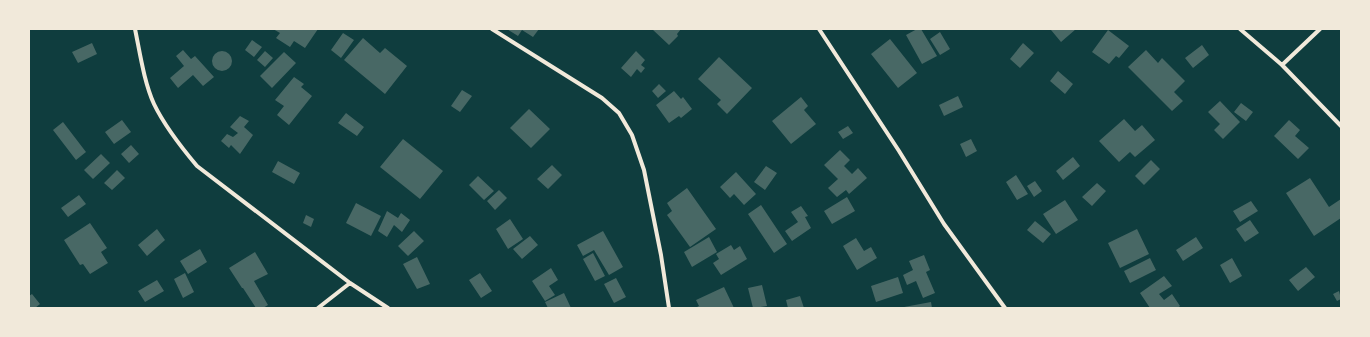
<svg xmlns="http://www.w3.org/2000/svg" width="1370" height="337" font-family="Inter,sans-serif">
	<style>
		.building { fill: #486865 }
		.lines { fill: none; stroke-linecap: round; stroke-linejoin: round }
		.minor { stroke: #f1e9da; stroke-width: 4 }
	</style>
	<rect width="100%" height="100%" fill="#0f3d3e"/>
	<path class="building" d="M 273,29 L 318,29 L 305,48 L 294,41 L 290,47 L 276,38 L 280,33 Z
		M 507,29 L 539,29 L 533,37 L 522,30 L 518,36 Z
		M 652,29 L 681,29 L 677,34 L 678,36 L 669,45 Z
		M 917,29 L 921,29 L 937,56 L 922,64 L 906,35 Z
		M 1052,29 L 1076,29 L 1061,42 L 1051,30 Z
		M 1108,30 L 1129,46 L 1119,58 L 1116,56 L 1109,64 L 1092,52 Z
		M 940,32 L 950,49 L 940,55 L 930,39 Z
		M 343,33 L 354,40 L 341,58 L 331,50 Z
		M 363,38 L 380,53 L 385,48 L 407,66 L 385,94 L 344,60 Z
		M 890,39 L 917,73 L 898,88 L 871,54 Z
		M 252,40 L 262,47 L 254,57 L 245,50 Z
		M 92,43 L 97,54 L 78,63 L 72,52 Z
		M 1023,43 L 1034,53 L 1020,68 L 1010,59 Z
		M 1202,45 L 1209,55 L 1193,68 L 1185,58 Z
		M 183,50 L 191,59 L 195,56 L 214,77 L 203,86 L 193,75 L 178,88 L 170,78 L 184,66 L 176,56 Z
		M 1146,50 L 1158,63 L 1162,58 L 1185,81 L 1174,92 L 1183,101 L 1172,111 L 1128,67 Z
		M212 61a10 10 0 1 1 20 0a10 10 0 1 1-20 0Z
		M 265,51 L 273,58 L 265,67 L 257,60 Z
		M 636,51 L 645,60 L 641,65 L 645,68 L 641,73 L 637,69 L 631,77 L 621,68 Z
		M 284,52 L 296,63 L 272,88 L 260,76 Z
		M 719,57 L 752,88 L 727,114 L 717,104 L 721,100 L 698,79 Z
		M 1058,71 L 1073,84 L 1065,94 L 1050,81 Z
		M 294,77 L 304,84 L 301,87 L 312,96 L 289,125 L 277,115 L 284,106 L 275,100 Z
		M 659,84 L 666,91 L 658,98 L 652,91 Z
		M 462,90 L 472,96 L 460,112 L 451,106 Z
		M 674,91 L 681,99 L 683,97 L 692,109 L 681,118 L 679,116 L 669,123 L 656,105 Z
		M 958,96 L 963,107 L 944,116 L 939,105 Z
		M 801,97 L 808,106 L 804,110 L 816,124 L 791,144 L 772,121 Z
		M 1220,101 L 1240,122 L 1223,139 L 1214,130 L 1220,124 L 1208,112 Z
		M 1241,103 L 1253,112 L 1246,121 L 1234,112 Z
		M 529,109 L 550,129 L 531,148 L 510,128 Z
		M 346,113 L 364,127 L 357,136 L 338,123 Z
		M 240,116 L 249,121 L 244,127 L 253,135 L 240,154 L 231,145 L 229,148 L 221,141 L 227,134 L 233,137 L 238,133 L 230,127 Z
		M 1124,119 L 1135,131 L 1142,125 L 1155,140 L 1135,157 L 1130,152 L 1119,162 L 1099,141 Z
		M 122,120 L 131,132 L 114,144 L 105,132 Z
		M 1289,120 L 1300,130 L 1295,136 L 1309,148 L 1298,159 L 1274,136 Z
		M 63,122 L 86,152 L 76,160 L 53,130 Z
		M 848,126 L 853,133 L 843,139 L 838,132 Z
		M 403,139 L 443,171 L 420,199 L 380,167 Z
		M 971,139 L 977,151 L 966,157 L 960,144 Z
		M 131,145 L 139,154 L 129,163 L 121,154 Z
		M 840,150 L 850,160 L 844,166 L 852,174 L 858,168 L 867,178 L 849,194 L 846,190 L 837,197 L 828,188 L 838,179 L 824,165 Z
		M 101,154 L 110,163 L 93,179 L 84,170 Z
		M 1073,157 L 1080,166 L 1063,180 L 1056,171 Z
		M 1151,160 L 1160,169 L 1144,185 L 1135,176 Z
		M 278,161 L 300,173 L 294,184 L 272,172 Z
		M 552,165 L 562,175 L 548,189 L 537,179 Z
		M 766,166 L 777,173 L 765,190 L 754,182 Z
		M 117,170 L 125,178 L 112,190 L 104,183 Z
		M 736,172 L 756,194 L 744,205 L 734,194 L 730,198 L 720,187 Z
		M 1016,175 L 1028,194 L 1017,200 L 1006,182 Z
		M 478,176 L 494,191 L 484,200 L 469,185 Z
		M 1310,178 L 1329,207 L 1341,199 L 1341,218 L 1314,236 L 1286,193 Z
		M 1035,181 L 1042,191 L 1034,197 L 1027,186 Z
		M 1097,183 L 1106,191 L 1092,206 L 1082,197 Z
		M 687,188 L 716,229 L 690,247 L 667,215 L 672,211 L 667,203 Z
		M 499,190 L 507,198 L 495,210 L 487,201 Z
		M 79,195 L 86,204 L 68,217 L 61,208 Z
		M 847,197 L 855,211 L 832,224 L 824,211 Z
		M 1065,200 L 1078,220 L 1056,234 L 1043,214 Z
		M 1251,201 L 1258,211 L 1240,222 L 1233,211 Z
		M 356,203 L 381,216 L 371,236 L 346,223 Z
		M 761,205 L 787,244 L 774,253 L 748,214 Z
		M 801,206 L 808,216 L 805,217 L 811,228 L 792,241 L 785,231 L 798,222 L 791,212 Z
		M 387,211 L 398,218 L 401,213 L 410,220 L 402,232 L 394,225 L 387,237 L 378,231 Z
		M 306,215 L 314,219 L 311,227 L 303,223 Z
		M 510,219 L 523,239 L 508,249 L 496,229 Z
		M 1250,220 L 1259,233 L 1245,242 L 1236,229 Z
		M 1035,221 L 1051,234 L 1043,243 L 1027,230 Z
		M 90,223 L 107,248 L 101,252 L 108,263 L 90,274 L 83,264 L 80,265 L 64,240 Z
		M 157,229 L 165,240 L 147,256 L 138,245 Z
		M 1137,229 L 1149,254 L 1120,268 L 1108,243 Z
		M 414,231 L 424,241 L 408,256 L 398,246 Z
		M 603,231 L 623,267 L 609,275 L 594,250 L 583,256 L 577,245 Z
		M 530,236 L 538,245 L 522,259 L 513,249 Z
		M 709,237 L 717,252 L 692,267 L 684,252 Z
		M 1196,237 L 1203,248 L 1183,261 L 1176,250 Z
		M 856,238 L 864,251 L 871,247 L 877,258 L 857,270 L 843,246 Z
		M 731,245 L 734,250 L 740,246 L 747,259 L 721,275 L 713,263 L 719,259 L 716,254 Z
		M 200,249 L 207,262 L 188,274 L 180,261 Z
		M 255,252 L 268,274 L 254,281 L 268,305 L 263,308 L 256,308 L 243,288 L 242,288 L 229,268 Z
		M 593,253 L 605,276 L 595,281 L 583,259 Z
		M 924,255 L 930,270 L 926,272 L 935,293 L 923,298 L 916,281 L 907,285 L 903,275 L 913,270 L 909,261 Z
		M 417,257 L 430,284 L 417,289 L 403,264 Z
		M 1150,258 L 1156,270 L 1130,283 L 1124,271 Z
		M 1232,258 L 1242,276 L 1230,283 L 1220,265 Z
		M 1306,267 L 1315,277 L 1298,291 L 1289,280 Z
		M 551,268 L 558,280 L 549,286 L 555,295 L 545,301 L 532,281 Z
		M 185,273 L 194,292 L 183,298 L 174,279 Z
		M 480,273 L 492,291 L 481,298 L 469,280 Z
		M 1164,276 L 1172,286 L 1159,294 L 1164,300 L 1172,294 L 1180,306 L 1178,308 L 1150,308 L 1140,293 Z
		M 898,277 L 903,293 L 876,302 L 871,286 Z
		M 616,278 L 626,297 L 614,303 L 604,284 Z
		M 157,280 L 164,291 L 145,302 L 138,291 Z
		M 762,285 L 767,306 L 753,308 L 748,288 Z
		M 724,287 L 734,308 L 695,308 L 699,306 L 696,300 Z
		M 1339,291 L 1341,299 L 1337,301 L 1333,294 Z
		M 564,293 L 571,308 L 548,308 L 545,302 Z
		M 32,294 L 40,304 L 35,308 L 29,308 L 29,296 Z
		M 800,296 L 804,308 L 788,308 L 786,300 Z
		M 931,302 L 932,308 L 904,308 L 904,307 Z"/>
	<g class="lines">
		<path class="minor" d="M 135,29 C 140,53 144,82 154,104 C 165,127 181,147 197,166 L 350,283 L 388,308
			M 492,29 L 602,98 L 619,113 L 632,135 L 644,170 L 661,255 L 669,308
			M 819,29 L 899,151 L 944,224 L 1005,308
			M 1240,29 L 1282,65 L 1341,126
			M 1282,65 L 1320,29
			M 318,308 L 350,283"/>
	</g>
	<rect width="1370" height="337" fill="none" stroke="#f1e9da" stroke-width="60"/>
</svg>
